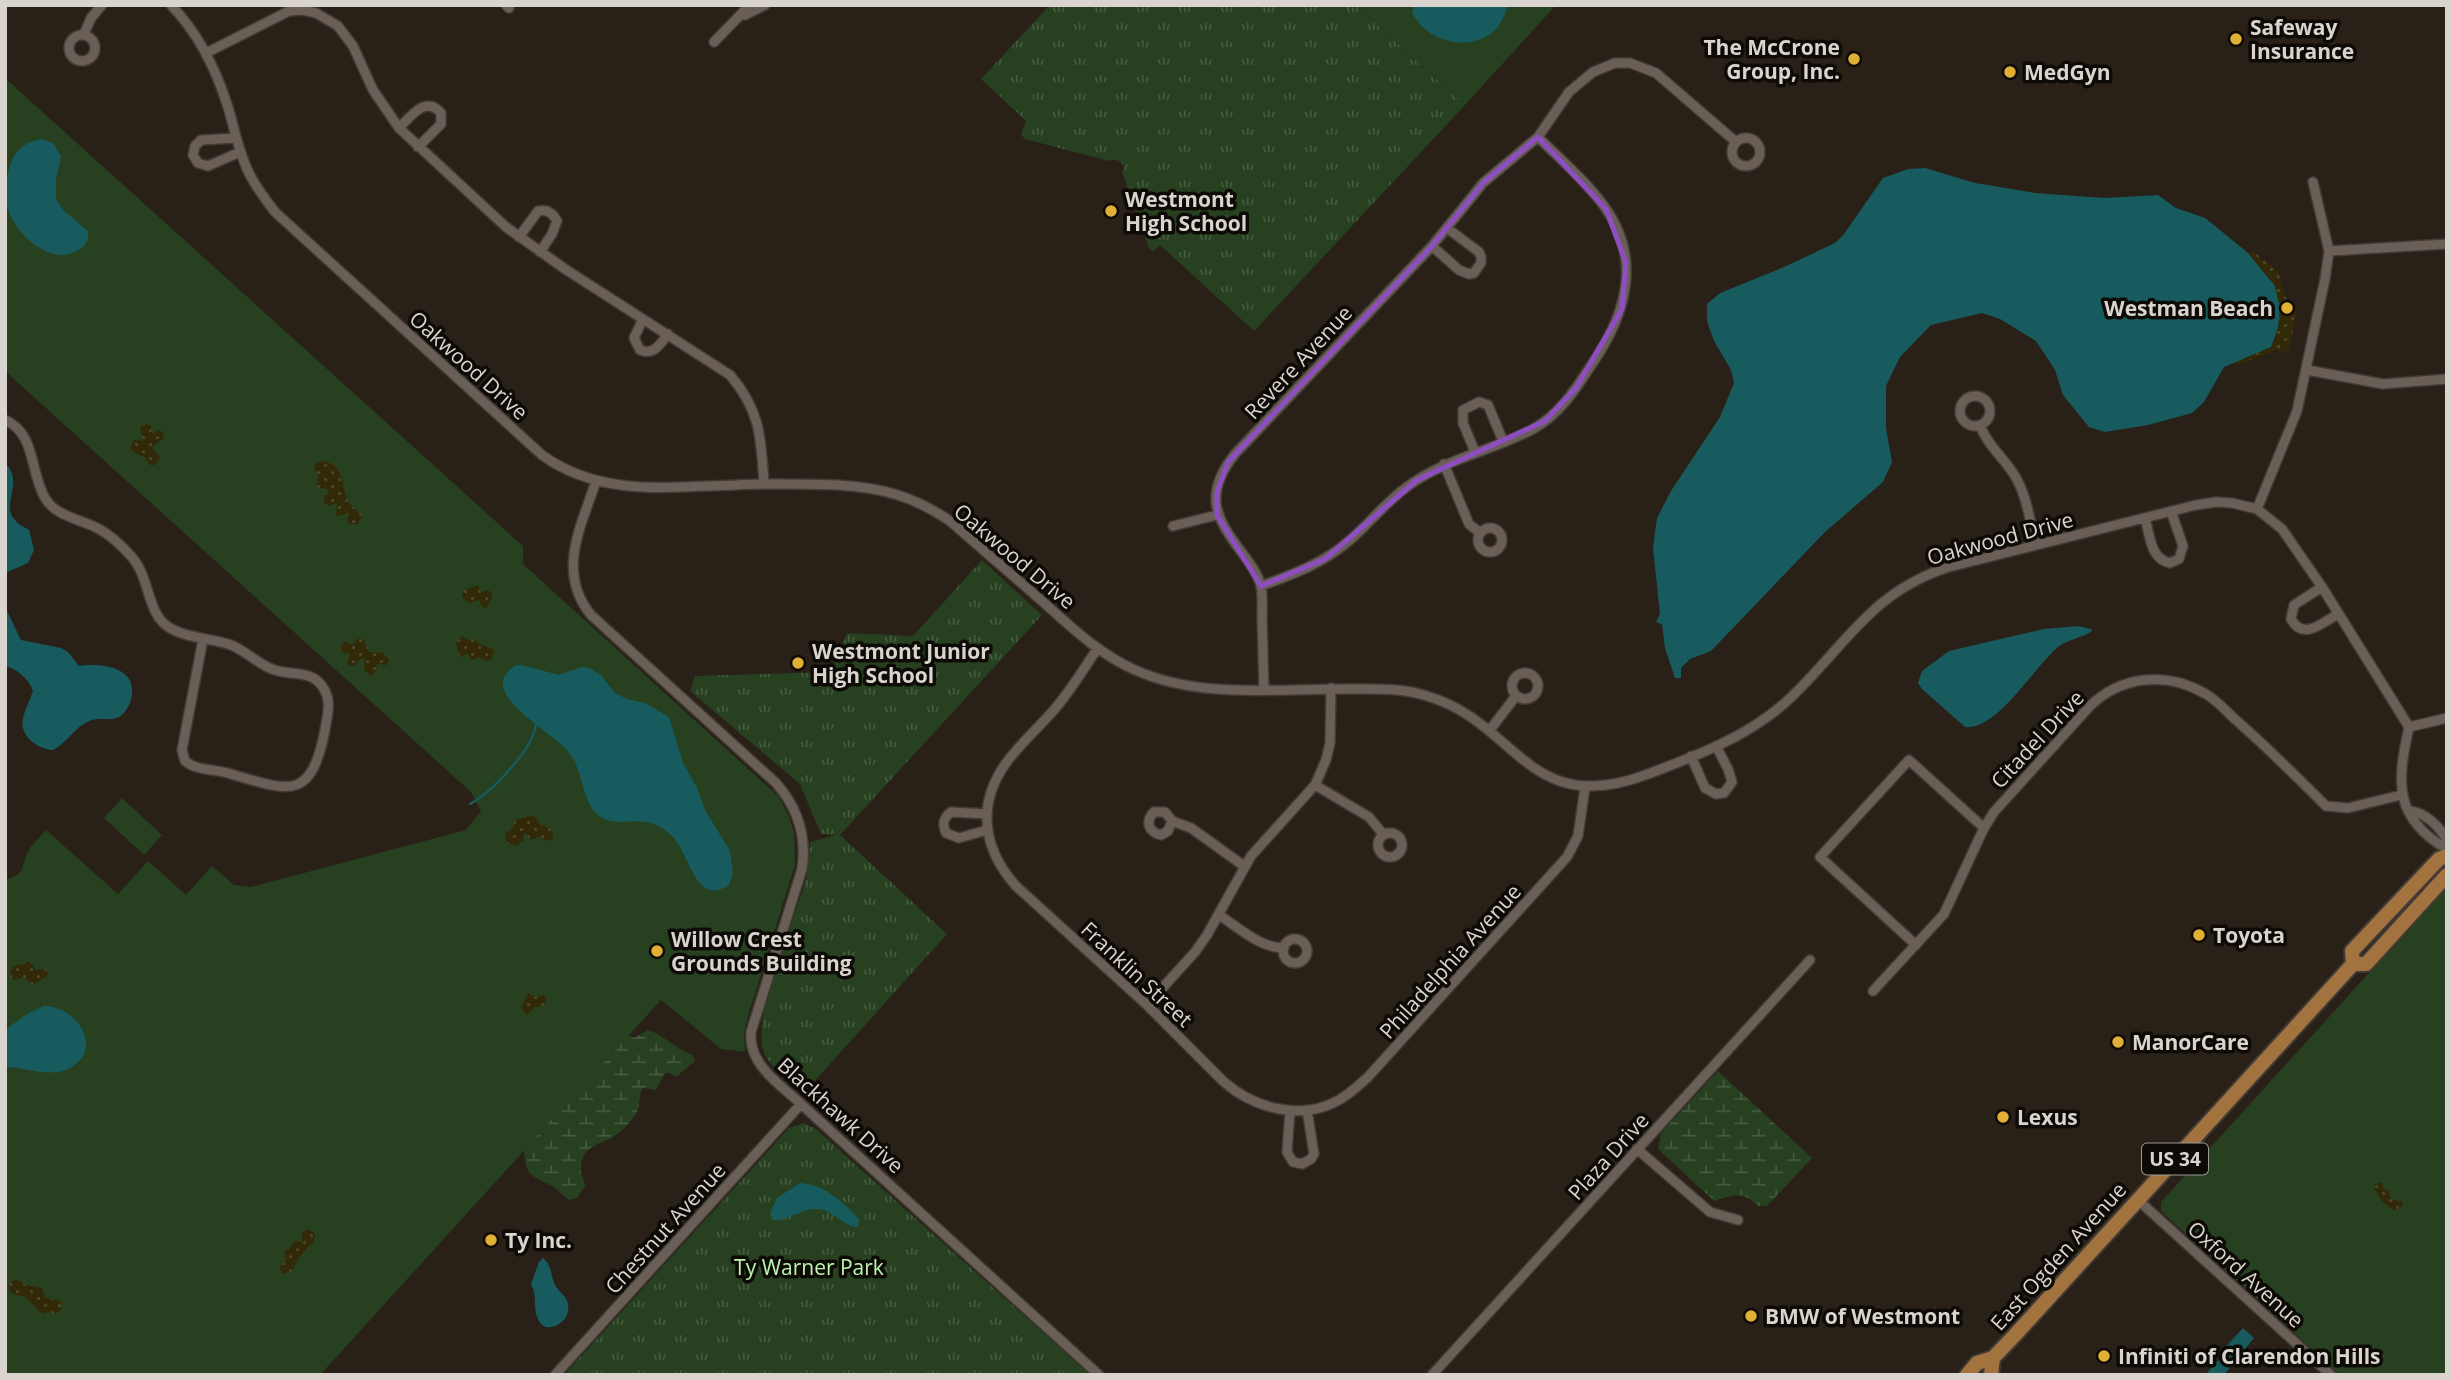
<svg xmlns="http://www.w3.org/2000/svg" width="2452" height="1380" font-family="'Open Sans',sans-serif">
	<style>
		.grass { fill: #264020 }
		.wetland { fill: url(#wetland-marsh) }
		.sand { fill: url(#sand-dots) }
		.park { fill: url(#park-tufts) }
		.water { fill: #185b5f }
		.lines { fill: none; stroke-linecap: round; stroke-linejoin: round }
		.stream { stroke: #185b5f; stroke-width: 2.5 }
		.minor-casing { stroke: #413a35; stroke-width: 12 }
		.primary-casing { stroke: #413a35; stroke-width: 18 }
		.minor { stroke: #695f56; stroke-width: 9 }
		.primary { stroke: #a3733f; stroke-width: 14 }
		.marked { fill: none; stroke: #8e4ec2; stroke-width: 5; stroke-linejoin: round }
		.poi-dot { fill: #e1af34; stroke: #0e0b07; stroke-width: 2.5 }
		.labels { text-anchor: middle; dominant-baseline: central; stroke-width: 7; stroke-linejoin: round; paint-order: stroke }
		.shield { fill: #0e0b07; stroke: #9d9893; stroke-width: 2 }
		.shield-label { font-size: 19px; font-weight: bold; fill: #dad4cf }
		.poi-label { font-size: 21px; font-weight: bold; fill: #dad4cf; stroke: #0e0b07; text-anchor: start }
		.street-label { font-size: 21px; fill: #dad4cf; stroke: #0e0b07 }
		.park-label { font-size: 21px; fill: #bbf5af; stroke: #0e0b07 }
	</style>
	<defs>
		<pattern id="wetland-marsh" width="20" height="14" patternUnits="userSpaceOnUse" patternTransform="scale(1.75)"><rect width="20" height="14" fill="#264020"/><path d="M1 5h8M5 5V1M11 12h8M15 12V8" fill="none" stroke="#455b3f"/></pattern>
		<pattern id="sand-dots" width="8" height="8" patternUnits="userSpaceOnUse" patternTransform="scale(1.75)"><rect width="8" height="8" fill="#312907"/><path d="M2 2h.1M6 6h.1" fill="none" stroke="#4e472a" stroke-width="1.8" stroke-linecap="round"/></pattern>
		<pattern id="park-tufts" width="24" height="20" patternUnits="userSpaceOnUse" patternTransform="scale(1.75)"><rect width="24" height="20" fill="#264020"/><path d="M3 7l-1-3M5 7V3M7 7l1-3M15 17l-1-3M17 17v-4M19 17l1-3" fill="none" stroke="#455b3f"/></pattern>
	</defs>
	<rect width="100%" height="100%" fill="#292018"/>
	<path class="grass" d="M 1364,5 L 1556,5 L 1465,105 L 1361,10 Z
		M 5,78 L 523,546 L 523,564 L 778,796 L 788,814 L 794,833 L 795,865 L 748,1016 L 744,1032 L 745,1052 L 721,1049 L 661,1000 L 320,1375 L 5,1375 L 5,880 C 28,874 20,864 30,848 C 34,842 41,836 46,830 L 118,894 L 148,861 L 186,895 L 212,866 L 234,885 L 251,887 L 466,830 L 481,811 L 471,792 L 5,371 Z
		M 122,798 L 162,835 L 144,855 L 104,818 Z
		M 2447,887 L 2447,1375 L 2340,1375 L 2164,1214 L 2161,1210 L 2161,1202 Z"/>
	<path class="wetland" d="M 648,1030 C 666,1036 675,1049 693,1055 L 695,1061 L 676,1077 L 669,1073 L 665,1073 L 656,1090 L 643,1088 C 637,1098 642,1108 633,1118 C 628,1125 620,1132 613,1137 C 597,1147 581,1145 581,1170 C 581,1176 585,1180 585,1186 L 577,1198 L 569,1200 C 562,1195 557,1188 550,1185 C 529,1174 526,1176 524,1150 L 629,1035 L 634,1038 Z
		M 1718,1071 L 1812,1158 L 1767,1206 L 1758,1206 C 1742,1190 1734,1195 1714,1201 L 1658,1149 L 1661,1133 Z"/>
	<path class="sand" d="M 2254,251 C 2259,258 2266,260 2272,266 C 2287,278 2278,299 2297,310 L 2289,350 L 2283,353 L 2276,349 L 2270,353 L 2237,365 L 2232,363 L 2271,347 C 2276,339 2277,330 2279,321 C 2283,285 2266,278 2247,252 Z
		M 144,423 L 151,426 L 152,434 L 160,430 L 164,434 L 162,440 L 152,447 L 160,458 L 155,465 L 150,465 L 145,457 L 135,453 L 130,448 L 134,439 L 143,441 L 140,428 Z
		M 322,461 C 345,465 341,482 347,499 C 349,506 358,510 362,516 L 358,524 L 349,524 L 347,514 L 336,516 L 337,503 L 329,506 L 324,503 L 324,497 L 330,490 L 316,487 L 318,476 L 314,468 L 317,462 Z
		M 478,585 L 480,592 L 488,590 L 493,594 L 487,608 L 482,607 L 479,600 L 469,603 L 462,597 L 463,591 Z
		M 462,636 L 468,640 L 474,639 L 481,645 L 491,648 L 494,651 L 492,659 L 487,661 L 479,657 L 472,660 L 467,653 L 462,657 L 459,656 L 456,642 Z
		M 363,638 L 369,652 L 383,653 L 389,660 L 387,665 L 377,664 L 376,671 L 371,676 L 364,670 L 365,659 L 361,658 L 354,666 L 349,666 L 347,662 L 350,654 L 344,653 L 340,649 L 344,641 L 353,645 L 357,639 Z
		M 532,816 L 536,818 L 540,825 L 552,828 L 553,838 L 547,841 L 540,837 L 531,840 L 524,832 L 523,840 L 518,846 L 507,843 L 505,834 L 513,827 L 515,820 Z
		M 29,961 L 36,970 L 46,969 L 48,975 L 33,985 L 24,977 L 15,980 L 11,978 L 10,974 L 13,966 L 24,964 Z
		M 528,993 L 536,997 L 544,995 L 547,999 L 543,1006 L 535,1007 L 527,1015 L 521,1008 Z
		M 2382,1182 L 2383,1188 L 2388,1190 L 2391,1199 L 2403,1202 L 2401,1209 L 2393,1210 L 2382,1201 L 2374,1188 L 2375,1184 Z
		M 309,1229 L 315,1234 L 314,1241 L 300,1256 L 291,1272 L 283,1274 L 279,1268 L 286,1260 L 284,1251 L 290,1248 L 294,1241 L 302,1242 L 302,1232 Z
		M 15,1279 L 26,1285 L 42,1288 L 45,1298 L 59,1300 L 62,1304 L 61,1310 L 55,1314 L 48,1312 L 42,1314 L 27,1298 L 11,1293 L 8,1285 Z"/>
	<path class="park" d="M 1050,5 L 1364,5 L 1361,10 L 1465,105 L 1254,331 L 1160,245 L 1153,251 L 1149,248 L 1122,172 L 1124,166 C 1120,160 1116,159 1109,161 L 1025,139 L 1021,135 L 1026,121 L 981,79 Z
		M 982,560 L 1042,615 L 840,835 L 947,934 L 803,1094 C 790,1082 773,1070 765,1055 C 748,1021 796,918 806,879 C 809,867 809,854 810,842 L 836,835 L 821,834 L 800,784 L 690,691 L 695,676 L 831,672 L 847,633 L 913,636 Z
		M 804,1123 L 816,1129 L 1090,1375 L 564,1375 L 789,1128 Z"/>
	<path class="water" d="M 1414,5 L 1506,5 L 1507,9 C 1504,16 1501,23 1496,29 C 1472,54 1425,42 1412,12 Z
		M 42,139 L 53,143 L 61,156 L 56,180 L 56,199 L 63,210 L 88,231 C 89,239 87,244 80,249 C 52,269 15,234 7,207 C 3,195 6,181 9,169 C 14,152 23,142 42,139 Z
		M 1925,168 L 1975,183 L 2035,193 L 2104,198 L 2158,195 L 2176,208 L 2205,218 L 2247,252 L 2275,286 L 2280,308 L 2278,328 L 2271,347 L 2224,367 L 2204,402 L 2192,413 L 2148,425 L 2105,432 L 2089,427 L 2063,395 L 2055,370 L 2036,341 L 2000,319 L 1982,313 L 1931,325 L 1900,357 L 1886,386 L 1886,428 L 1892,462 L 1883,482 L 1825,532 L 1711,651 L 1690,659 L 1681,668 L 1681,678 L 1675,678 L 1665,648 L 1662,624 L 1656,622 L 1660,614 L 1653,548 L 1657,518 L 1671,491 L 1720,417 L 1734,383 L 1731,370 L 1714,341 L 1707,321 L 1707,304 L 1720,293 L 1784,267 L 1835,243 L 1844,234 L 1883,178 L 1908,169 Z
		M 5,463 C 25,482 0,505 15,520 C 18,524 24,527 29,530 L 34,550 L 28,563 L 5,573 Z
		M 5,607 L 21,640 L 61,648 L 68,652 L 79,666 C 99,663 135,666 132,694 C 131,702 128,708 123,714 C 113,723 103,717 92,720 C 77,724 67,743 53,750 C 37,749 19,736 23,718 C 25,709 30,700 33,691 C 29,679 17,669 5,666 Z
		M 2078,626 L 2091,629 L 2092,631 C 2083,638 2068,639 2058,647 C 2034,667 1997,731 1965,727 L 1922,689 L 1918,683 L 1922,671 L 1949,651 L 2044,629 Z
		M 516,665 L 522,665 L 559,675 L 581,667 L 589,668 L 601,675 L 615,693 L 627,699 L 645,703 L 669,717 L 683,763 L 697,788 L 705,810 L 730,851 L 733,873 L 729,885 C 694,908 690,851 670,834 C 663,829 655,823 646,822 C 629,819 610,828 595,812 C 582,798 583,772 570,754 C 556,732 471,693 516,665 Z
		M 44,1006 C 79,1006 107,1054 65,1070 C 47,1077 24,1067 5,1067 L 5,1030 L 27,1014 Z
		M 800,1183 C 824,1184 844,1203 859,1219 L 858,1227 C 843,1227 833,1209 817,1209 C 801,1208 790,1221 773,1220 L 770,1214 L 777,1198 Z
		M 543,1258 C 554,1268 550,1279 557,1288 C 563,1296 570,1299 568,1311 C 567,1323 546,1335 539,1321 C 532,1310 538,1296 531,1284 L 539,1262 Z
		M 2243,1328 L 2254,1338 L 2224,1375 L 2205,1375 L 2223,1355 L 2221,1352 Z"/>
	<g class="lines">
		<path class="stream" d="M 470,804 C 492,792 534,748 536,724"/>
		<defs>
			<path id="minor" d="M 171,5 C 198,33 215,67 227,104 C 234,126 238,150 248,171 C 255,186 265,199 275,212 L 542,455 C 600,497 668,487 736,485 C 770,483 804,484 838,485 C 883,488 913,496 950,521 C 981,548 1011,574 1042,601 C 1071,627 1099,654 1135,670 C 1202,700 1281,688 1353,689 C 1378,689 1403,688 1427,696 C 1519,723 1527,820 1648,774 C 1696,756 1747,737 1786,702 C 1843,650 1869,592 1949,567 L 2196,505 L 2216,502 L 2232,503 L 2257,509 L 2282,529 L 2322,587 L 2409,727 C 2397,781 2393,818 2447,849
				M 506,5 L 509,8
				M 745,15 L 765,5
				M 84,34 L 91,18 L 102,5
				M69 48a13 13 0 1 1 26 0a13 13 0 1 1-26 0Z
				M 714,42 L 750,5
				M 206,53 L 289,11 L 302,10 L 316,13 L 338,26 L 353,46 L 373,90 L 399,128 L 506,227 L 565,269 L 730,375 C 761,411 761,439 764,484
				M 399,128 C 411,116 426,95 441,113 L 441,124 L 418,147
				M 236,138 L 201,140 L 195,146 L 193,155 L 198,163 L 208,166 L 240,152
				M1732 152a14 14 0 1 1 28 0a14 14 0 1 1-28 0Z
				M 519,237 L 538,211 C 547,209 553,213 557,221 L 552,234 L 540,252
				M 1432,246 L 1459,270 L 1469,274 L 1474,273 L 1481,263 L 1481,257 L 1479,252 L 1447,228
				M 2329,251 L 2447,244
				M 643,319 L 634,338 L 640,350 C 654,356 660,344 668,334
				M 2307,370 L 2383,384 L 2447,379
				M1960 411a15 15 0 1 1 30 0a15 15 0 1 1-30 0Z
				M 5,420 C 36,433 30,473 45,498 C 56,517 81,519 99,529 C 110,535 122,546 131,556 C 151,578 146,614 170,628 C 189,639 212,638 231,645 C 246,651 258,664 272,669 C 291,677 312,668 324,689 C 332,702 327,716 325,730 C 311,802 289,791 231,774 C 216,769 197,771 185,761 L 182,750 L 203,639
				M 1980,425 C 1987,445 2004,458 2015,476 C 2027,496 2030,522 2036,545
				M 1475,452 L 1463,423 L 1463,410 L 1479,402 L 1488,405 L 1503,441
				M 1444,464 L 1469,524 L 1480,533
				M 596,481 C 581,527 556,572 591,615 L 776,783 C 798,808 807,836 802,869 L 751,1032 C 748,1065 780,1084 801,1104 L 1099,1375
				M 2257,509 L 2297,411 L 2325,279 L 2329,251 L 2313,182
				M 2145,518 C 2150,535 2150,559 2170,563 L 2179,559 L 2183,546 L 2171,511
				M 1173,526 L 1217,515
				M1478 540a12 12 0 1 1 24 0a12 12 0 1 1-24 0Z
				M 1261,586 C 1294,574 1324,563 1350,540 C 1373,520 1391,496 1417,480 C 1453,457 1496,449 1533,429 C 1562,413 1578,385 1596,358 C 1628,309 1641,257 1604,206 C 1586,181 1560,159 1538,137
				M 2322,587 L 2294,605 L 2291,619 C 2303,641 2322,623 2338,614
				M 1097,649 C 1083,670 1070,692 1053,711 C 1038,728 1020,744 1006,763 C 976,805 983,849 1016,886 L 1147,1005 L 1224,1082 C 1254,1108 1300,1121 1337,1101 C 1349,1095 1358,1086 1368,1077 L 1567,857 L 1578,836 L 1585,787
				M1512 686a13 13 0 1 1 26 0a13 13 0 1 1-26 0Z
				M 1264,689 C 1263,666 1263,642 1262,619 C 1262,609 1263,597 1261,587 C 1259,575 1250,564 1243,554 C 1215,518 1203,494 1235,454 L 1432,246 L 1483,183 L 1538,137 L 1569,92 L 1593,72 L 1615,63 L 1630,63 L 1656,73 L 1736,142
				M 2409,727 L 2447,718
				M 1489,731 L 1516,696
				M 1691,756 L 1705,788 L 1716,794 L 1724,793 L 1732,782 L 1728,769 L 1716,746
				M 1315,785 L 1369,817 L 1383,834
				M 2410,811 C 2426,813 2439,826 2447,840
				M 1172,821 L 1168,831 L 1161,835 C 1148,832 1145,821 1154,812 L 1165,812 L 1172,821 L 1191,828 L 1244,866
				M 987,830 L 959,838 L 946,833 C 942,824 943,818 951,812 L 987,814
				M1378 845a12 12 0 1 1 24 0a12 12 0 1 1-24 0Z
				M 1219,915 C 1238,927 1260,948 1284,948
				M1283 951a12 12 0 1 1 24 0a12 12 0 1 1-24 0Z
				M 1916,945 L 1820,857 L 1909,760 L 1984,828
				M 1873,991 L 1944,914 L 1984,828 L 1994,812 L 2090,706 C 2121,676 2166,671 2204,693 C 2216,699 2227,712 2237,721 C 2268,748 2297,777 2326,806 L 2348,808 L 2401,795
				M 1147,1005 L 1195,952 L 1207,935 L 1251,856 L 1315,785 L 1326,760 L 1330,743 L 1331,688
				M 1290,1111 L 1287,1152 L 1293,1162 L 1302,1164 L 1311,1159 L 1314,1154 L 1307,1110
				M 1637,1149 L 1710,1212 L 1738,1220
				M 2138,1200 L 2331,1375
				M 555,1375 L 801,1104
				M 1432,1375 L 1810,960"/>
			<path id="primary" d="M 2353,964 L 2366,964 L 2447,875
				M 1967,1375 L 1977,1363 L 1993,1358 L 2014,1336 L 2353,964 L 2352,951 L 2439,859 L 2447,856
				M 1991,1375 L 1993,1358"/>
		</defs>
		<use href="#minor" class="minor-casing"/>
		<use href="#primary" class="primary-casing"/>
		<use href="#minor" class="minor"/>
		<use href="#primary" class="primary"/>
	</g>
	<path class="marked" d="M 1538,137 L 1606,209 L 1626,263 L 1622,309 L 1576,388 L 1545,421 L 1417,480 L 1325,559 L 1261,586 L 1217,515 L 1217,492 L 1228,462 L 1432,246 L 1483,183 Z"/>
	<g class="poi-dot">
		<circle cx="2236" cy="39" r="7"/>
		<circle cx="1854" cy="59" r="7"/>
		<circle cx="2010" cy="72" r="7"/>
		<circle cx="1111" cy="211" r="7"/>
		<circle cx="2287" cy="308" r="7"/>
		<circle cx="798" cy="663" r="7"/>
		<circle cx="2199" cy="935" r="7"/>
		<circle cx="657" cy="951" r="7"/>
		<circle cx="2118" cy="1042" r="7"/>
		<circle cx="2003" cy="1117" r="7"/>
		<circle cx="491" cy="1240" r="7"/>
		<circle cx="1751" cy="1316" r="7"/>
		<circle cx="2104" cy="1356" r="7"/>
	</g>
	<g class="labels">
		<rect class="shield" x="2142" y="1143.5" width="66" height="31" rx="5"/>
		<g class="shield-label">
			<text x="2175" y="1159">US 34</text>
		</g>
		<g class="poi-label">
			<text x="2250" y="27">Safeway<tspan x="2250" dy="24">Insurance</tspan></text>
			<text x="1840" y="47" text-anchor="end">The McCrone<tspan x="1840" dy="24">Group, Inc.</tspan></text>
			<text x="2024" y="72">MedGyn</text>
			<text x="1125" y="199">Westmont<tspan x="1125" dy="24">High School</tspan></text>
			<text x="2273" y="308" text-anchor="end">Westman Beach</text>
			<text x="812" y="651">Westmont Junior<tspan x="812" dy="24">High School</tspan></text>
			<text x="2213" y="935">Toyota</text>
			<text x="671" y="939">Willow Crest<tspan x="671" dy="24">Grounds Building</tspan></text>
			<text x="2132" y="1042">ManorCare</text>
			<text x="2017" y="1117">Lexus</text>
			<text x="505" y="1240">Ty Inc.</text>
			<text x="1765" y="1316">BMW of Westmont</text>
			<text x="2118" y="1356">Infiniti of Clarendon Hills</text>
		</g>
		<g class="street-label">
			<text transform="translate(1298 362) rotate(-47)">Revere Avenue</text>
			<text transform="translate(469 365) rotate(42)">Oakwood Drive</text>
			<text transform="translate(2000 538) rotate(-15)">Oakwood Drive</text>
			<text transform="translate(1015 556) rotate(40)">Oakwood Drive</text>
			<text transform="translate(2037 739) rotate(-47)">Citadel Drive</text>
			<text transform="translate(1450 961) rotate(-48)">Philadelphia Avenue</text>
			<text transform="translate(1137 974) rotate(43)">Franklin Street</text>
			<text transform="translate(841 1115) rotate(42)">Blackhawk Drive</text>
			<text transform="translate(1608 1156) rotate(-48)">Plaza Drive</text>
			<text transform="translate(665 1228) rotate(-48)">Chestnut Avenue</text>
			<text transform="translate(2058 1256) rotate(-48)">East Ogden Avenue</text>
			<text transform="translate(2246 1274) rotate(42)">Oxford Avenue</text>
		</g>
		<g class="park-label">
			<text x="809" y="1267">Ty Warner Park</text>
		</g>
	</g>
	<rect width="2452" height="1380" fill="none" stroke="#dad4cf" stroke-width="14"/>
</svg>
